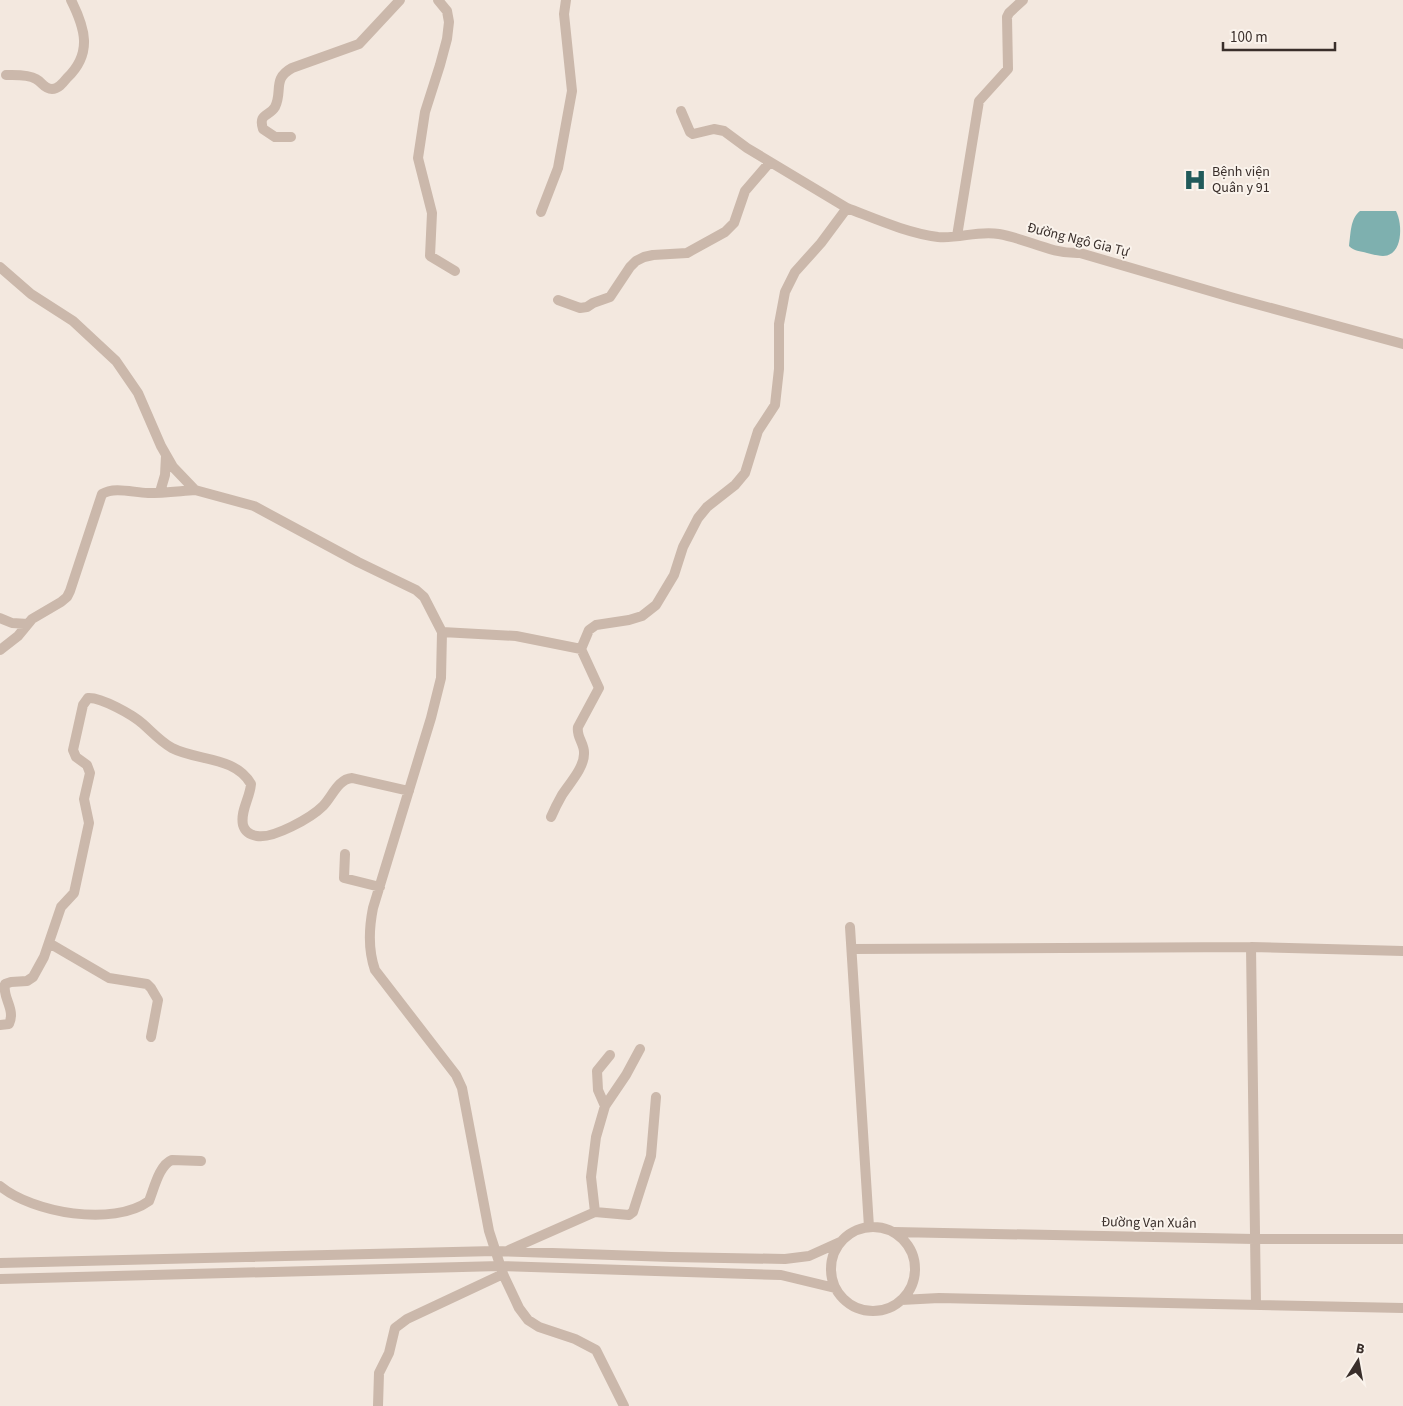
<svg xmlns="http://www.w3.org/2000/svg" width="1403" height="1406" font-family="'Source Sans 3',sans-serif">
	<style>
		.water { fill: #7eb0af }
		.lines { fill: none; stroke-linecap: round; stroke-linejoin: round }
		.minor { stroke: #cbb8ab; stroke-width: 10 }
		.labels { text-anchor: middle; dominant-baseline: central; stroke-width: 4; stroke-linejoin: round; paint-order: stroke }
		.poi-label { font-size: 14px; fill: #392e2a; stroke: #faf3ec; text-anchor: start }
		.street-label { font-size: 14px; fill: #392e2a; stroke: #faf3ec }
	</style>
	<rect width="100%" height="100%" fill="#f3e8df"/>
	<path class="water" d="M 1360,211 L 1396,211 C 1403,224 1403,256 1383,256 C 1378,256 1372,254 1367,253 C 1360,251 1354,251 1349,246 C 1351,233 1350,219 1360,211 Z"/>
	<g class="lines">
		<path class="minor" d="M 438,0 L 447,11 L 449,22 L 447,39 L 440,65 L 425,112 L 418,158 L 432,213 L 430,256 L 455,271
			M 6,75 C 14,75 28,74 36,79 C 42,82 44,89 52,89 C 58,89 63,83 67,78 C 93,53 85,28 71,0
			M 681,111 L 690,132 L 693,134 L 714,129 L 724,131 L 747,148 L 847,208
			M 291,137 L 275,137 L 263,129 C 258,113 269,117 275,107 C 283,91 272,79 292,68 L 359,44 L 400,0
			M 541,212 L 558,168 L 572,91 L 564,14 L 566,0
			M 957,236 L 979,101 L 1008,69 L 1007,17 L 1009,13 L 1023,0
			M 0,267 L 31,294 L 73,321 L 116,361 L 138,393 L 161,446 L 173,467 L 195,490 L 254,506 L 358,562 L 416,590 L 424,597 L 442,632 L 441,678 L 431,718 L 373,908 C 369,928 368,950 375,970 L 456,1075 L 462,1088 L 489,1231 L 503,1274 L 519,1308 L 528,1320 L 539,1327 L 575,1339 L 596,1350 L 624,1406
			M 558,300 L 580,308 L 587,307 L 593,303 L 610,297 L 630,267 L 636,261 L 644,257 L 653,255 L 687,253 L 725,232 L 734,223 L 745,191 L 770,162
			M 160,492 L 165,475 L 166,456
			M 0,618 L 12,623 L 28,624
			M 442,632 L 516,636 L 581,649 L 589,630 L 596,625 L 629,620 L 642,616 L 656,605 L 674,575 L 683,547 L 698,518 L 707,507 L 735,485 L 745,473 L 758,431 L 775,405 L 779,369 L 779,324 L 785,292 L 795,272 L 821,243 L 847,208 C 876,219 907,233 938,237 C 959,239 978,230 999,234 C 1028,239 1050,254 1080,253 L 1234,298 L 1403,344
			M 0,650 L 18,636 L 32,619 L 61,602 L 67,597 L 70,591 L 102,494 C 115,486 134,493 148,493 C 164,493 180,491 195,490
			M 551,817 C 554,810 558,802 562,795 C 569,784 584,768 584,754 C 585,744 576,737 578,727 L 599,688 L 581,649
			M 345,854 L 344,878 L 380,887
			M 850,927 L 869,1227
			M 49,943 L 109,978 L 147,984 L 151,988 L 158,1000 L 151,1037
			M 1251,947 L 1256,1305
			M 852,949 L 1251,947 L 1403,951
			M 0,1025 L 9,1024 C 16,1009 2,998 5,984 L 11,982 L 27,981 L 33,977 L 44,957 L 61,907 L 74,893 L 89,823 L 84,799 L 90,773 L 87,765 L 76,757 L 73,750 L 83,705 L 88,698 C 101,697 133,715 143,724 C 152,732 161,742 172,748 C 197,761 235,756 251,784 C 250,798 240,811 243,825 C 245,832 250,835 257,836 C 273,839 311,818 323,806 C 332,797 338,779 352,778 L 409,791
			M 605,1106 L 598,1090 L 597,1071 L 610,1055
			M 0,1186 C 33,1213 113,1227 149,1201 C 154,1189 159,1165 172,1160 L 201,1161
			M 595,1212 L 591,1177 L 596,1137 L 605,1106 L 626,1075 L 640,1049
			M831 1269a42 42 0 1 1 84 0a42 42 0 1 1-84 0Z
			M 894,1232 L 1254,1239 L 1403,1239
			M 509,1250 L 595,1212 L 629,1215 L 633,1212 L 651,1156 L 656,1097
			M 0,1263 L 495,1251 L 671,1257 L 785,1259 L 809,1256 L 840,1242
			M 0,1279 L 500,1266 L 781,1275 L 835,1288
			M 901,1300 L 939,1298 L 1403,1308
			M 378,1406 L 379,1373 L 389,1353 L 395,1328 L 407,1319 L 503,1274"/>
	</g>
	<defs>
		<symbol id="hospital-bare" viewBox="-9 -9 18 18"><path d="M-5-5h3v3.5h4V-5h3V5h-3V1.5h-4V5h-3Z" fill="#205a5a" stroke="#faf3ec" stroke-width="2.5" paint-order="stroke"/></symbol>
	</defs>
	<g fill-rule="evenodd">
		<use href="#hospital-bare" x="1179" y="164" width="32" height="32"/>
	</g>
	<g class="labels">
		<g class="poi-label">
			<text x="1212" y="172">Bệnh viện<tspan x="1212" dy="16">Quân y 91</tspan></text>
		</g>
		<g class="street-label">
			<text transform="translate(1078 240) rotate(14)">Đường Ngô Gia Tự</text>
			<text transform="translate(1149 1223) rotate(1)">Đường Vạn Xuân</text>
		</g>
	</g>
	<g transform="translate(1358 1361) rotate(11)" stroke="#faf3ec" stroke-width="4" paint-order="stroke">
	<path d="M0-4L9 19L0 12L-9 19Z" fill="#392e2a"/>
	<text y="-8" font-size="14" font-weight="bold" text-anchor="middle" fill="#392e2a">B</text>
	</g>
	<path d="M1223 42v8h112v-8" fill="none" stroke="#392e2a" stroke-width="2.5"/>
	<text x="1230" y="42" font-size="15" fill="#392e2a" stroke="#faf3ec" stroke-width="4" paint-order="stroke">100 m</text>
</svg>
